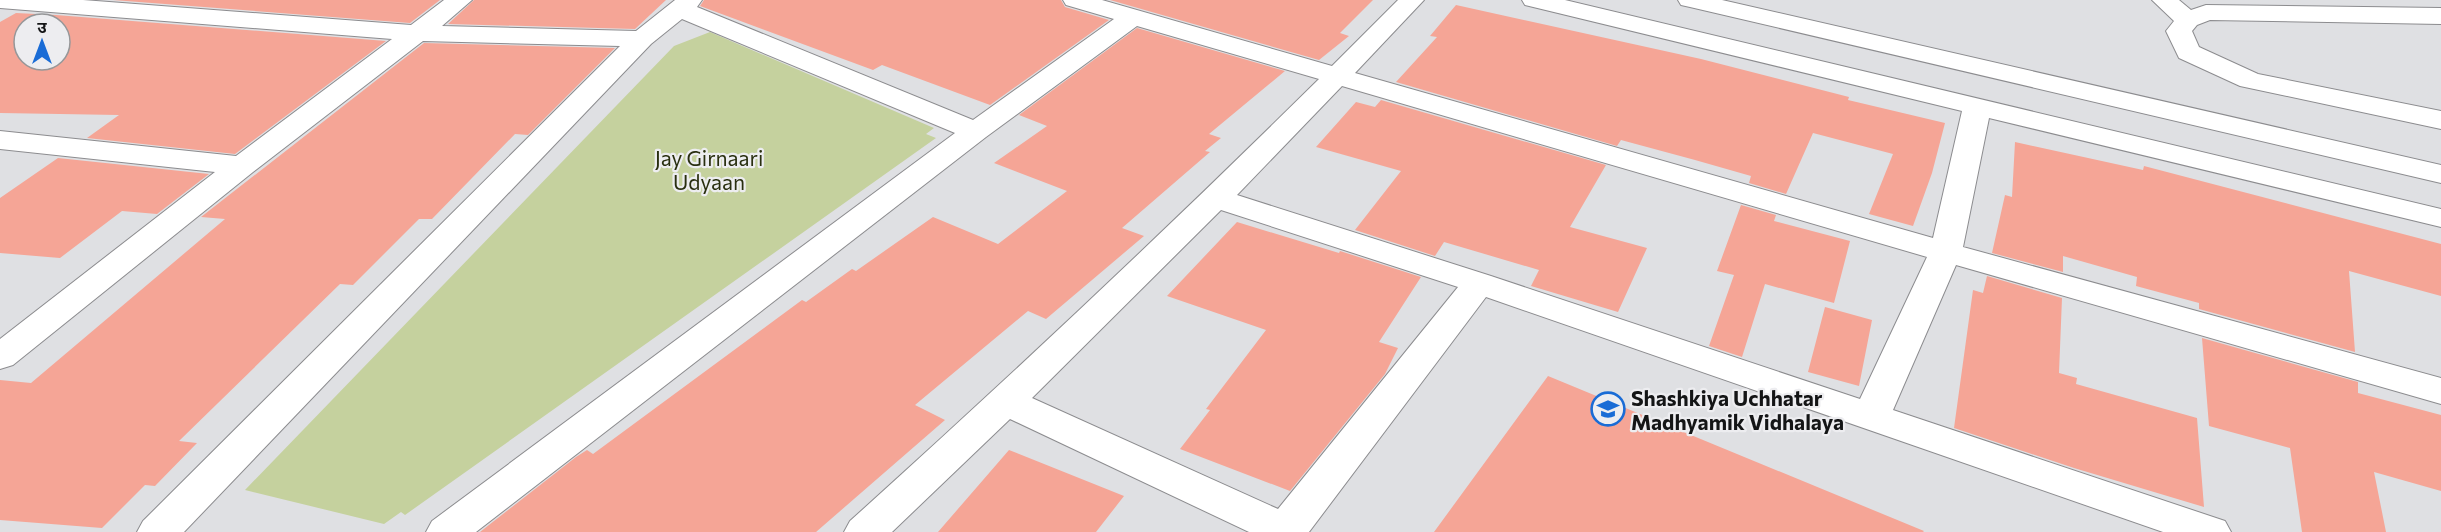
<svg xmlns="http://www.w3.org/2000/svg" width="2441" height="532" font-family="Commissioner,'Noto Sans Devanagari',sans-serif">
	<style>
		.green { fill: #c5d19e }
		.building { fill: #f5a596; fill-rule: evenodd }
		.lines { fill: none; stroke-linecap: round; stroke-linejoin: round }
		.minor-casing { stroke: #8c8c8f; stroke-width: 2 }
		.minor { fill: #fff; fill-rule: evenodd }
		.labels { text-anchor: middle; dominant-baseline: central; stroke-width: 4.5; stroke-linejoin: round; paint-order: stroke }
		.park-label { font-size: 21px; fill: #292f0f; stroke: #ededf0 }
		.poi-label { font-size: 21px; font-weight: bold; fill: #141516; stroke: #ededf0; text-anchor: start }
	</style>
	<rect width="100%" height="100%" fill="#dfe0e3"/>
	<path class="green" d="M 710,32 L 934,128 L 926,134 L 936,138 L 405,515 L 401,512 L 384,524 L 245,490 L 674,46 Z"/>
	<path class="building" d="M 113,0 L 440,0 L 410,23 Z
		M 474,0 L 666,0 L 635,29 L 448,24 Z
		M 704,0 L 1061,0 L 1065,7 L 1109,20 L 990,105 L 882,65 L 873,70 L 700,6 Z
		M 1110,0 L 1373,0 L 1340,33 L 1349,36 L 1319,60 Z
		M 1456,5 L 1701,59 L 1849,97 L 1848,100 L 1945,123 L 1932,173 L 1913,226 L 1869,214 L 1893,154 L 1813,133 L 1786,194 L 1749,183 L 1751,176 L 1695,160 L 1621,140 L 1617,146 L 1396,82 L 1437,37 L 1430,36 Z
		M 16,13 L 56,15 L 386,41 L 235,154 L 87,138 L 119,115 L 0,113 L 0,22 ZM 24,24 L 60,24 L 60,60 L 24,60 Z
		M 1137,28 L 1285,71 L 1209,134 L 1221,138 L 1205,151 L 1210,152 L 1122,228 L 1144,236 L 1046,319 L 1028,311 L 915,405 L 945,420 L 816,532 L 480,532 L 576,457 L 587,450 L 593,454 L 802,300 L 806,302 L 852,269 L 856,271 L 933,217 L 998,244 L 1067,191 L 994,163 L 1047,126 L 1019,115 Z
		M 424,43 L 615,48 L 528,135 L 515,134 L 432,219 L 419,219 L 353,285 L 340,284 L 179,441 L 197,443 L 155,486 L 145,485 L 102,528 L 0,520 L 0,380 L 31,383 L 225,219 L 201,217 Z
		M 1381,100 L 1606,165 L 1570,227 L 1647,248 L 1618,312 L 1531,286 L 1539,270 L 1444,242 L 1435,256 L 1355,230 L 1401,171 L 1316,147 L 1356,102 L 1375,107 Z
		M 2015,142 L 2143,170 L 2144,166 L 2441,244 L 2441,296 L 2349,271 L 2355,352 L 2199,309 L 2199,303 L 2136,286 L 2137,277 L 2063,256 L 2063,272 L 1992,253 L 2005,195 L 2012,197 Z
		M 58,158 L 209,174 L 157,214 L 122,211 L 60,258 L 0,253 L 0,198 Z
		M 1741,205 L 1776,215 L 1774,221 L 1850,241 L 1834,303 L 1765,284 L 1742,357 L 1709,346 L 1734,275 L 1717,271 Z
		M 1237,222 L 1339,253 L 1340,251 L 1421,277 L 1379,342 L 1398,348 L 1385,374 L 1290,491 L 1180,449 L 1210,410 L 1206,409 L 1266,330 L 1167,296 Z
		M 1987,276 L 2062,298 L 2059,373 L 2077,378 L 2076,384 L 2197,418 L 2204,507 L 2074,468 L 1954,428 L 1973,290 L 1983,293 Z
		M 1825,307 L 1872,320 L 1859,386 L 1808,372 Z
		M 2202,338 L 2358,382 L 2358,393 L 2441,415 L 2441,491 L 2374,472 L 2386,532 L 2302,532 L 2290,448 L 2209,426 Z
		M 1548,376 L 1924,531 L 1923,532 L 1434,532 Z
		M 1009,450 L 1124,496 L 1096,532 L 938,532 Z"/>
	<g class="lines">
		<defs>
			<path id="minor" d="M 0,0 L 83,0 L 411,25 L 444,0 L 472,0 L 442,26 L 636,31 L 675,0 L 702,0 L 697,7 L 973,120 L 1114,19 L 1066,5 L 1063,0 L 1102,0 L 1332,66 L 1398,0 L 1424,0 L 1355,73 L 1933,238 L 1962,111 L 1525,5 L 1522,0 L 1565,0 L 2441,209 L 2441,227 L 1989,118 L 1963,247 L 2441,378 L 2441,404 L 1956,265 L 1893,410 L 2225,521 L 2231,532 L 2163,532 L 1486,297 L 1309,532 L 1249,532 L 1010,419 L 892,532 L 844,532 L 850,521 C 1010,377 1166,230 1319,79 L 1137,26 L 986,137 L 476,532 L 426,532 L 432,521 L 955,133 L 682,19 L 651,44 L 184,532 L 137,532 L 143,521 L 620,46 L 423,41 L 253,172 L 13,365 L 0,369 L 0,339 L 215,172 L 0,149 L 0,131 L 236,156 L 392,39 L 0,8 ZM 1342,86 L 1927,257 L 1860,399 L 1491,276 L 1237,195 ZM 1221,210 L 1458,287 L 1278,509 L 1032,398 Z
				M 1678,0 L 1722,0 L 2441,165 L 2441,183 L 1690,7 L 1681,5 Z
				M 2152,0 L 2179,0 L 2191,10 L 2206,5 L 2441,8 L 2441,24 L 2210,20 L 2197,25 L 2192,31 L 2199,47 L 2258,74 L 2441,111 L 2441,129 L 2240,86 L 2179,58 L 2166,31 L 2174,21 Z"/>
		</defs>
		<use href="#minor" class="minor-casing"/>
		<use href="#minor" class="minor"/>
	</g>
	<defs>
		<symbol id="school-ring" viewBox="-11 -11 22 22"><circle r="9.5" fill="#ededf0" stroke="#1a6cd6" stroke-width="1.5"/><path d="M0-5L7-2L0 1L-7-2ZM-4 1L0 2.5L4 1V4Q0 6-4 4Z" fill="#1a6cd6"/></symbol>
	</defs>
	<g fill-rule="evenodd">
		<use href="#school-ring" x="1589" y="390" width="38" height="38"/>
	</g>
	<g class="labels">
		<g class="park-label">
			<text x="709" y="157">Jay Girnaari<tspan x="709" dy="24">Udyaan</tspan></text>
		</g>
		<g class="poi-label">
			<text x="1631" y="397">Shashkiya Uchhatar<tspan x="1631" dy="24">Madhyamik Vidhalaya</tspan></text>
		</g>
	</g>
	<g transform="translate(42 42)"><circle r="28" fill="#ededf0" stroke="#969799" stroke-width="1.5"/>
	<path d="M0-4.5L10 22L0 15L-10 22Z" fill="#1a6cd6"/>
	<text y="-9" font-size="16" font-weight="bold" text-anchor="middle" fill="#141516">उ</text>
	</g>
</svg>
